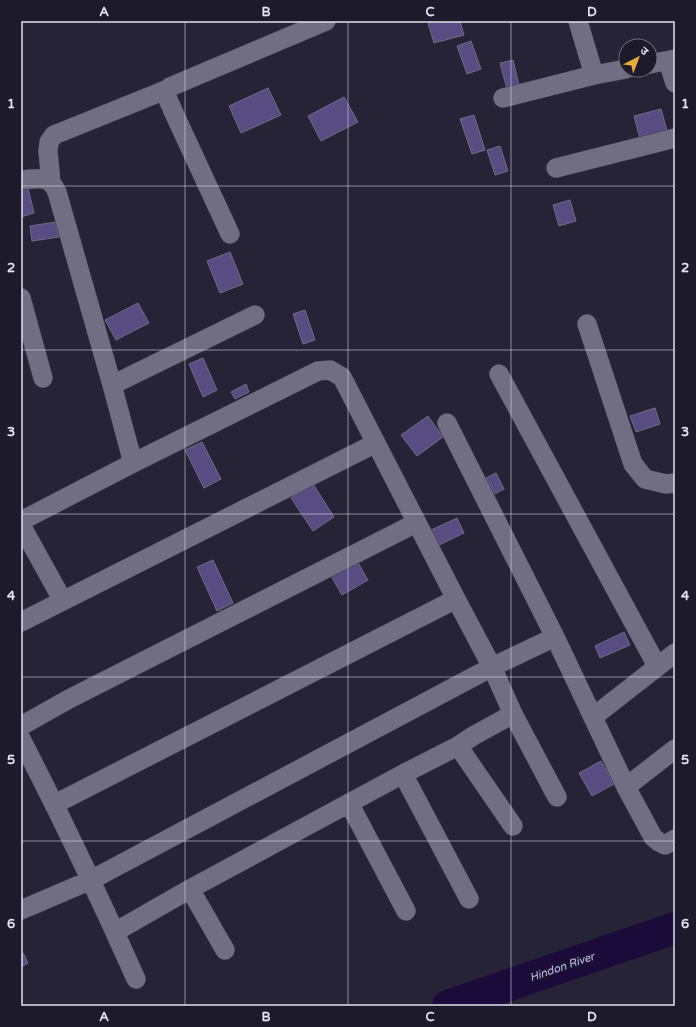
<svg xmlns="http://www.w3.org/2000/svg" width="696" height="1027" font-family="'Varela Round','Noto Sans Devanagari',sans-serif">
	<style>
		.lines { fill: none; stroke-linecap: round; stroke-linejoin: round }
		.river { stroke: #1a0b3b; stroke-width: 32 }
		.building { fill: #574d83; stroke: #6f6c82 }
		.minor-casing { stroke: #423f4f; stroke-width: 20 }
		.minor { stroke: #716e84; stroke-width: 19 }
		.grid { fill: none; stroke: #e3e2ef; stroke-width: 1; stroke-opacity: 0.55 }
		.labels { text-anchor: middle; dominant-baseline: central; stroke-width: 3; stroke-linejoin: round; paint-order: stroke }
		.water-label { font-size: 11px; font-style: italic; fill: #c3b9fc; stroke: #1d1a2c }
		.neatline { fill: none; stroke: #e3e2ef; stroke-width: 1.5 }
		.grid-label { font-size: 13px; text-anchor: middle; font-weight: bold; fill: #e3e2ef }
	</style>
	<rect width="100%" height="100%" fill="#262336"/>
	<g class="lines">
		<path class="river" d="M 448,1006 L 675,928"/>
	</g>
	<path class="building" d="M 434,21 L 460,21 L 464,35 L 434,43 L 428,23 Z
		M 471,41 L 481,69 L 467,74 L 457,46 Z
		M 513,60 L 520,90 L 508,93 L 500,63 Z
		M 268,88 L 281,115 L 241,133 L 229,106 Z
		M 344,97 L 358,122 L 321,141 L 308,116 Z
		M 661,109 L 667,131 L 640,139 L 634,116 Z
		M 474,115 L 485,150 L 472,154 L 460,119 Z
		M 500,146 L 508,171 L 495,175 L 487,150 Z
		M 28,188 L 34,213 L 21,217 L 21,190 Z
		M 570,200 L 576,221 L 559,226 L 553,205 Z
		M 56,222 L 59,237 L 32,241 L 30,226 Z
		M 230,252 L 243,284 L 220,293 L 207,261 Z
		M 138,303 L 149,323 L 116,340 L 105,320 Z
		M 305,310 L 315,340 L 303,344 L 293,314 Z
		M 203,358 L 217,390 L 203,397 L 189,364 Z
		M 246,384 L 249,392 L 235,399 L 231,392 Z
		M 655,408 L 660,424 L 636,432 L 630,416 Z
		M 428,416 L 443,437 L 417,456 L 401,435 Z
		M 202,442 L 221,479 L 204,488 L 185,450 Z
		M 496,473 L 504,489 L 495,494 L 486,478 Z
		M 313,484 L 334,517 L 313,531 L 291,498 Z
		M 457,518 L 464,533 L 437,546 L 429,531 Z
		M 213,560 L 233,603 L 217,611 L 197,567 Z
		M 357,561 L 368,580 L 342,595 L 331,576 Z
		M 624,632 L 630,645 L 600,658 L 595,646 Z
		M 601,761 L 614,784 L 592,796 L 579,773 Z
		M 23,953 L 28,963 L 21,967 L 21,954 Z"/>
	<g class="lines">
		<defs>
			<path id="minor" d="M 578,21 L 594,75 L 626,69
				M 668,61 L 675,83
				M 650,64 L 675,59
				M 503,98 L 594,75
				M 556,168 L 675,138
				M 21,180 C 37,179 49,174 57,192 L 112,385 L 133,463
				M 51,183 L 48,151 L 49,142 L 54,135 L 168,89
				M 230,234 L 173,111 C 170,103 163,93 170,87 L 326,21
				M 21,298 L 43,378
				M 587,324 L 633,464 L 645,479 L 666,484 L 675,483
				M 499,374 L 657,666
				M 112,385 L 255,315
				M 447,423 L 555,637 L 626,787 L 653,837 L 659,842 L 665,845 L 675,839
				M 21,521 L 133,463 L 318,371 L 330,370 L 342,377 L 456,599 L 492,667 L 513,714 L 473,736 L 458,746 L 403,774 L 190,889 L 115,932
				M 21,525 L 63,601
				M 21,622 L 376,443
				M 513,714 L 557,797
				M 593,717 L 675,653
				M 21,726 L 69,699 L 416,523
				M 21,739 C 62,818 100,898 136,979
				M 458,746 L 513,826
				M 403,774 L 469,899
				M 626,787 L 675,749
				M 349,803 L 406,911
				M 55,804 L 456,599
				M 190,889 L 225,950
				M 21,910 L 91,880 L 492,667 L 555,637"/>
		</defs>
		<use href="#minor" class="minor-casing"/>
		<use href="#minor" class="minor"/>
	</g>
	<path class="grid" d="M 185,21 L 185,1006M 348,21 L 348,1006M 511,21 L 511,1006M 21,186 L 675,186M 21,350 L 675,350M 21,514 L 675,514M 21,677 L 675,677M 21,841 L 675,841"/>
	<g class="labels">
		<g class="water-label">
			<text transform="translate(562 967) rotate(-19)">Hindon River</text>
		</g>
	</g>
	<rect width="696" height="1027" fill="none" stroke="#1d1a2c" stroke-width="44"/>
	<g transform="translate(638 58) rotate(42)"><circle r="19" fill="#1d1a2c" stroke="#6c6a7a"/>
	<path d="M0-3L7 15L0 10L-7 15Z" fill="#e6ac36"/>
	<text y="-6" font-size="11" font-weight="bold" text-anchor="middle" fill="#e3e2ef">उ</text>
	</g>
	<rect x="22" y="22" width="652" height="983" class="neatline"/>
	<g class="grid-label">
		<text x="104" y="16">A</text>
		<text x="266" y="16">B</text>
		<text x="430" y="16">C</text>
		<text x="592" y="16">D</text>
		<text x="11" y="108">1</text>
		<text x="685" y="108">1</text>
		<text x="11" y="272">2</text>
		<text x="685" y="272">2</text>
		<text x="11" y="436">3</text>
		<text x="685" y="436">3</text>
		<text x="11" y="600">4</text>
		<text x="685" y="600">4</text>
		<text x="11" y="764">5</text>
		<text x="685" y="764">5</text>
		<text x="11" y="928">6</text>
		<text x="685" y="928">6</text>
		<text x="104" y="1021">A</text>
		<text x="266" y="1021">B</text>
		<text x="430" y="1021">C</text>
		<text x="592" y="1021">D</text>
	</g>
</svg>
